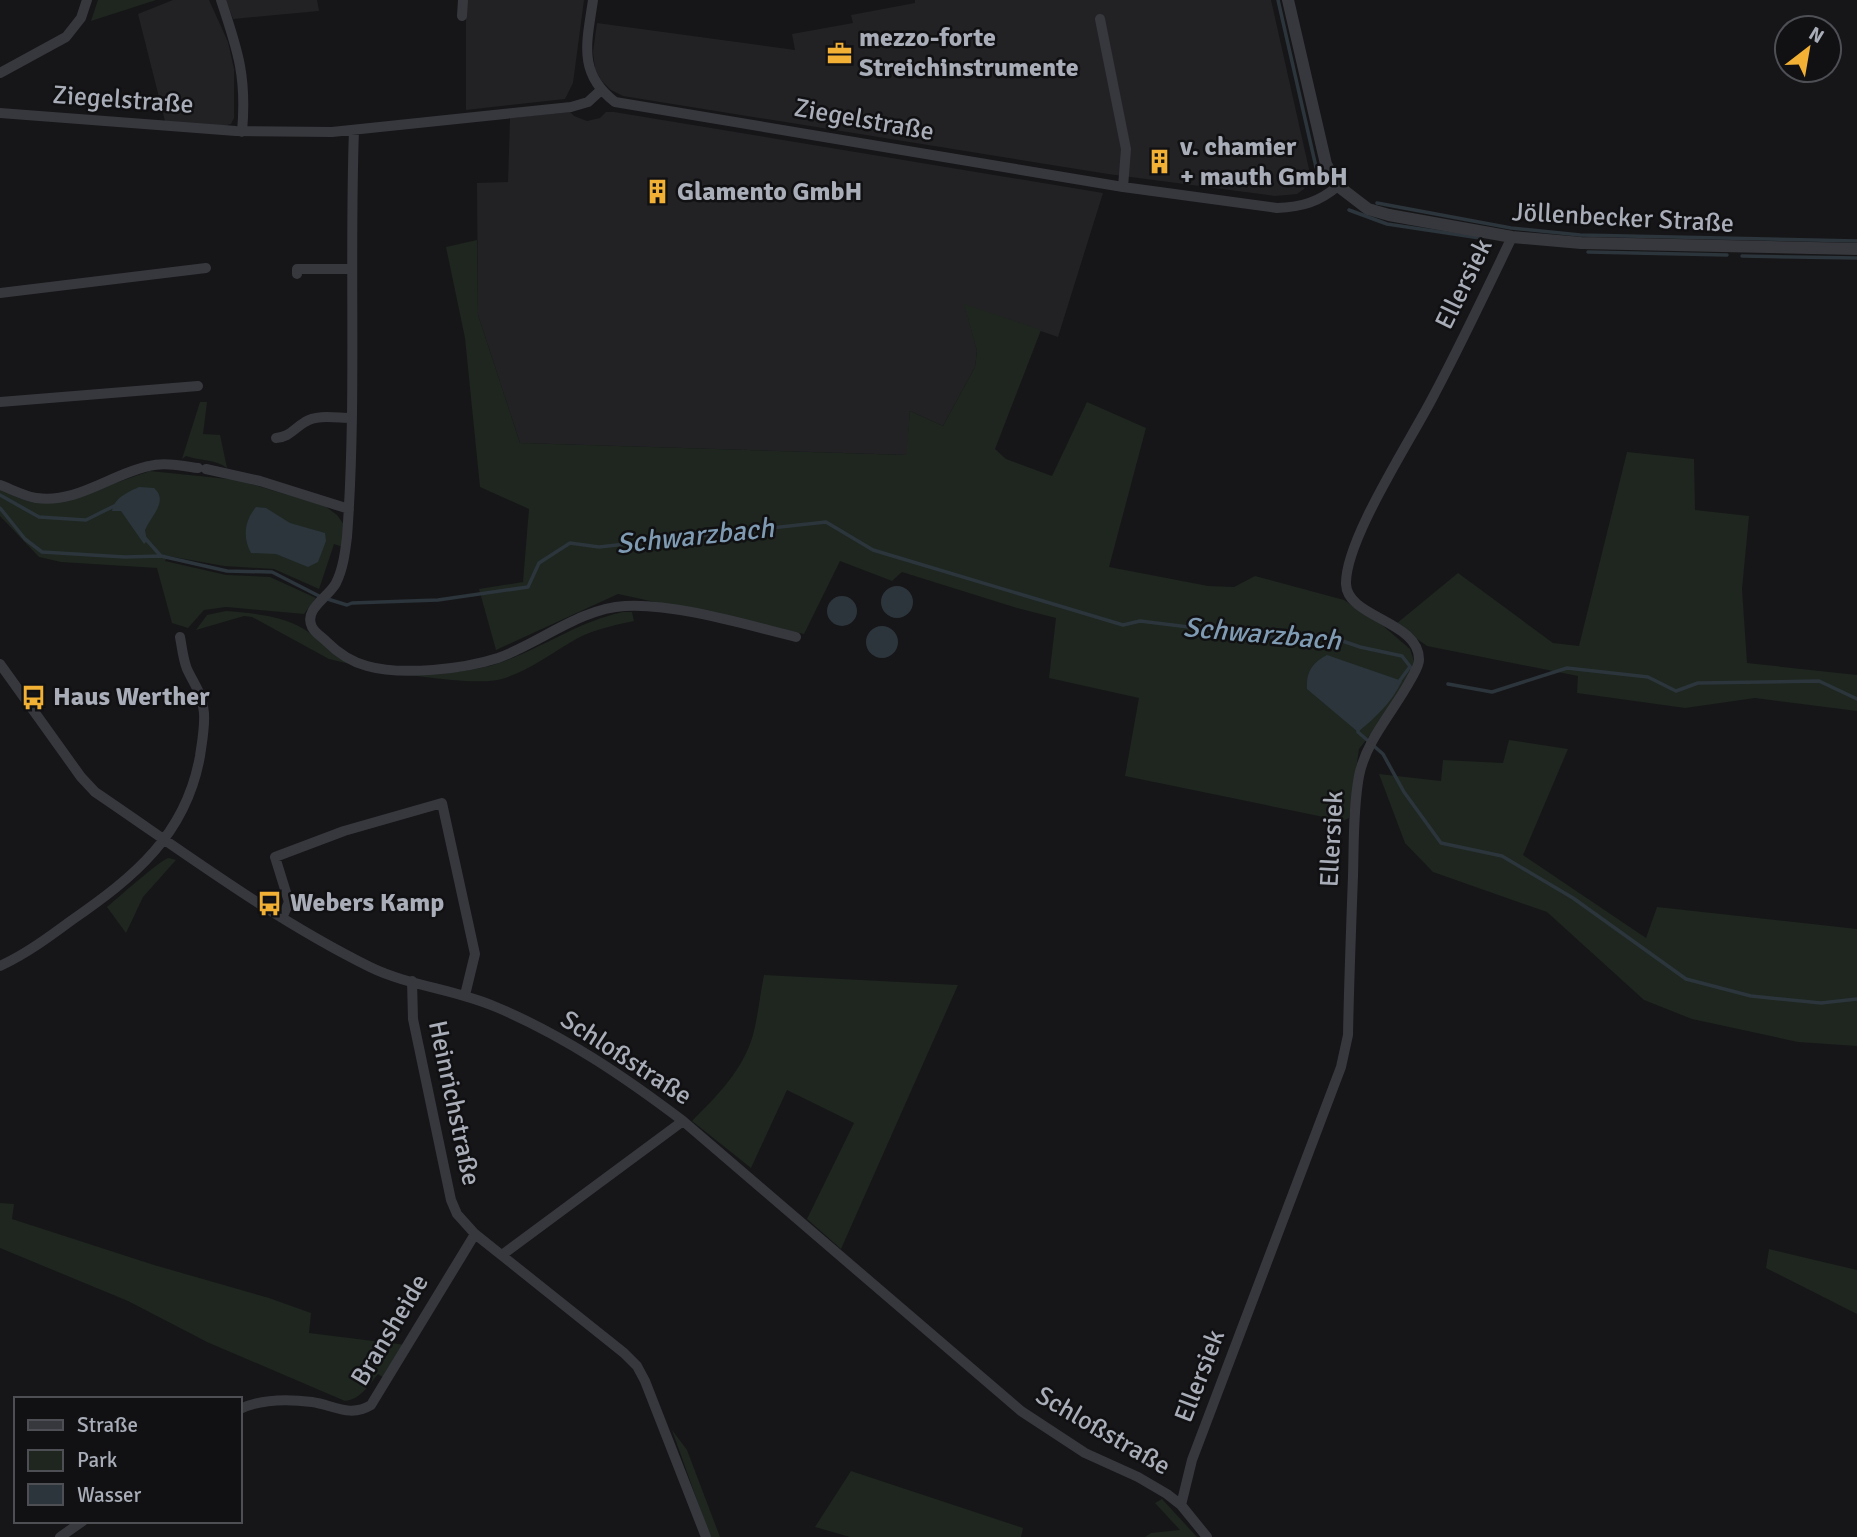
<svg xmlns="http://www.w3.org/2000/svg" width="1857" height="1537" font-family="Signika,sans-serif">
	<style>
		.built { fill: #222225 }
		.green { fill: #1e261f }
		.water { fill: #2c353c }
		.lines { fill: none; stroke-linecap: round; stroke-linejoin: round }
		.stream { stroke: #2c353c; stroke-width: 3.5 }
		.minor { stroke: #37383d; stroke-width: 10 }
		.tertiary { stroke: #37383d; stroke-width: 12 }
		.labels { text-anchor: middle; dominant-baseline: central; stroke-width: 5; stroke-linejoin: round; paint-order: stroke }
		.poi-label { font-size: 26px; font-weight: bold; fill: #a8adb8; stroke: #111113; text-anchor: start }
		.street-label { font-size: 26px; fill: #a8adb8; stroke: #111113 }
		.water-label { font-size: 28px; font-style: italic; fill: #7f9bb3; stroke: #111113 }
	</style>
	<rect width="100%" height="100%" fill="#161618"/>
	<path class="built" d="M 173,0 L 209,0 L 228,42 L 234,69 L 234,118 L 231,124 L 224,126 L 165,121 L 138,14 Z
		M 226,0 L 317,0 L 319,11 L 233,19 Z
		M 466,0 L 584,0 L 573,83 L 565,99 L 466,110 Z
		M 915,0 L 1271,0 L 1311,178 L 1304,189 L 1297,194 L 1275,196 L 1108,174 L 623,96 L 611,90 L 601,80 L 595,69 L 593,52 L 597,23 L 795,50 L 792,34 L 853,23 L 851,15 L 915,3 Z
		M 570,112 L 574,116 L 587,121 L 600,118 L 606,112 L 614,112 L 1103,193 L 1058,337 L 965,305 L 977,351 L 975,367 L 943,426 L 910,411 L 907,455 L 520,443 L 478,315 L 477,183 L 508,182 L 510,118 Z"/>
	<path class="green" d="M 98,0 L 156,0 L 91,21 Z
		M 477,240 L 478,315 L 520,443 L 906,455 L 910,411 L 943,426 L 975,367 L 977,351 L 964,304 L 1041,330 L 995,449 L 1006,459 L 1052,476 L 1087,402 L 1146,428 L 1109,567 L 1208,586 L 1234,587 L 1255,576 L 1344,600 L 1382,625 L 1410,649 L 1415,664 L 1396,702 L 1359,749 L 1349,818 L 1343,821 L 1125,776 L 1139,698 L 1049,678 L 1056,618 L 1017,608 L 902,572 L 892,581 L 840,561 L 804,634 L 618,594 L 496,650 L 479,589 L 523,582 L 529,509 L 480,487 L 465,338 L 446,247 Z
		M 200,402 L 207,402 L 203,434 L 220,435 L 227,468 C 215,459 200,461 186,456 L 182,459 Z
		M 1627,452 L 1694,459 L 1695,510 L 1749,516 L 1742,589 L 1747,663 L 1857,675 L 1857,711 L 1755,698 L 1685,708 L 1577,693 L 1578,676 L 1427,646 L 1396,624 L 1458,573 L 1553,643 L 1579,646 Z
		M 150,471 L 238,480 L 325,506 L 337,515 L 345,526 L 343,547 L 334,544 L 319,589 L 274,569 L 224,566 L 168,556 L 165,561 L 226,575 L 270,577 L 316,598 L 304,614 L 226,607 L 204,610 L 188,628 L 172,623 L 157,568 L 61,562 L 39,557 L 0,516 L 0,488 L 72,498 Z
		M 226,611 C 254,613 287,616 310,633 C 324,643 336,655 350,664 L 329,659 L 252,617 L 244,616 L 196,630 L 207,615 Z
		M 623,612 L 632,612 L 634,621 C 615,625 596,629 578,638 C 553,652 529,671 502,679 C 482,685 433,678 410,675 L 411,673 C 442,673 472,673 502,662 C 544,647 580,621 623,612 Z
		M 1509,740 L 1568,749 L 1523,855 L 1646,938 L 1657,907 L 1857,929 L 1857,1046 L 1798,1042 L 1692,1019 L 1644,1000 L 1547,912 L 1433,872 L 1405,843 L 1379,774 L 1441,781 L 1443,760 L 1503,763 Z
		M 169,858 L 176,860 L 143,897 L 126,933 L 107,907 C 118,898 161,859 169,858 Z
		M 764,975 L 958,985 L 841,1249 L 807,1219 L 854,1123 L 787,1090 L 751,1168 L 692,1121 C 717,1096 743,1070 753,1035 C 758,1016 760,995 764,975 Z
		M 0,1203 L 14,1204 L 12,1219 L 154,1265 L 269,1298 L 311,1313 L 309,1333 L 406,1345 L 384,1378 L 378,1374 C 368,1386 361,1399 345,1401 L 207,1342 L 128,1301 L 0,1248 Z
		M 1769,1249 L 1857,1270 L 1857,1314 L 1766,1268 Z
		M 672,1430 L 687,1450 L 720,1537 L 710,1537 Z
		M 851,1471 L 1023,1528 L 1021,1537 L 850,1537 L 815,1527 Z
		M 1162,1499 L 1197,1537 L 1145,1537 L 1151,1533 L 1180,1530 L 1155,1503 Z"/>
	<path class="water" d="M 139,487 L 154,488 C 169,501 151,516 145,530 L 147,541 L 144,544 L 121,511 L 112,511 C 114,498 128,492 139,487 Z
		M 256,507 L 266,508 L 290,523 L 325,533 L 326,541 L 318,562 L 308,567 L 276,554 L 251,553 C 242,537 245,520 256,507 Z
		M881 602a16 16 0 1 1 32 0a16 16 0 1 1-32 0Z
		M827 611a15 15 0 1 1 30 0a15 15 0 1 1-30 0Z
		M866 642a16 16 0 1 1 32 0a16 16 0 1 1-32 0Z
		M 1327,655 L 1402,681 C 1392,702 1376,717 1358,732 L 1307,689 C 1306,672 1312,663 1327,655 Z"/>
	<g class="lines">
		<path class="stream" d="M 1278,0 L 1316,167 L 1321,177
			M 1377,203 L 1511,228 L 1580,235 L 1857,241
			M 1349,210 L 1387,224 L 1480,238
			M 1588,252 L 1727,255
			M 1742,256 L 1857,258
			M 0,495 L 39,517 L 86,520 L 114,506
			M 0,508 L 25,539 L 42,552 L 125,557 L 161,556 L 227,571 L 272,572 L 321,597 L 347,605 L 352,603 L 438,600 L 528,587 L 539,563 L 570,543 L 599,547 L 826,522 L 873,550 L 1123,625 L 1140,621 L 1295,640 L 1331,637 L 1360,647 L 1402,656 L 1412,669
			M 144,537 L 160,555
			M 1398,683 L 1409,668
			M 1448,684 L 1492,692 L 1567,668 L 1648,677 L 1676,691 L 1698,683 L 1819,681 L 1857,699
			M 1358,729 L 1358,732 L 1383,754 L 1404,792 L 1441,843 L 1502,856 L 1573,898 L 1686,979 L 1751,996 L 1821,1003 L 1857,999"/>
		<path class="minor" d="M 221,0 C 238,51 247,77 242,132
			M 593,0 C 587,42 577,73 615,102 L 1123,187 L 1277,208 C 1302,207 1319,202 1338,186
			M 462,16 L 463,0
			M 1100,19 L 1126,149 L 1123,187
			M 0,73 L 66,37 L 81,18 L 87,0
			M 0,113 L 236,131 L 332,132 L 571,107 L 588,102 L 600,91
			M 354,130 C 349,265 357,402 347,537 C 345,553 343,569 336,583 C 329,597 303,609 312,627 C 315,633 322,637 327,642 C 338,653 352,662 367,666 C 402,676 464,669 498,658 C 538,644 581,608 625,606 C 674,603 747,625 796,637
			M 297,274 L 297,269 L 352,269
			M 0,293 L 206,268
			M 0,402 L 198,386
			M 276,438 C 290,437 293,429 305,422 C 317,414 337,418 351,418
			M 206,469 L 260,481 L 349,509
			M 0,485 C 11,489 24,496 36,498 C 77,504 111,474 149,466 C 164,462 183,466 198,468
			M 0,664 L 81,777 L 95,792 C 185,853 273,919 370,967 C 409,986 455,989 496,1007 C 563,1035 625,1077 683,1121 L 1021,1411 L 1085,1453 L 1138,1477 L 1167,1494 L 1181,1505 L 1207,1537
			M 282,918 L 289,902 L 275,857 L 344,831 L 442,803 L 475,954 L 465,995
			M 0,966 C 26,954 49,937 72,920 C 134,877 186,835 200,756 C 202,742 205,727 204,713 C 203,695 194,684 187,669 C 183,659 182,647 180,637
			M 412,981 L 413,1019 L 451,1200 L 457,1214 L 475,1234 L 624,1353 L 637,1366 L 645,1381 L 706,1537
			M 502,1255 L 683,1121
			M 240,1409 C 261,1399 289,1399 312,1402 C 333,1405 350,1418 371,1405 L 475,1234
			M 1181,1505 L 1192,1460 L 1341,1067 L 1348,1035 C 1349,982 1351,929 1353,876 C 1354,843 1353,809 1359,776 C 1366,740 1394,711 1411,679 C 1414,673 1419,666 1419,660 C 1420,621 1347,618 1346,584 C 1345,539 1413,437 1435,393 C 1462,342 1487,289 1512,237
			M 60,1537 L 83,1521"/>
		<path class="tertiary" d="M 1288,0 L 1326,164 L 1338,186 L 1368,209 L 1389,215 L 1512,237 L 1581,243 L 1857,249"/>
	</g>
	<defs>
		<symbol id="office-bare" viewBox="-9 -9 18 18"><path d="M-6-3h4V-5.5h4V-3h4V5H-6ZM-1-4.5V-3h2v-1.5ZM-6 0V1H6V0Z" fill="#f2b134" stroke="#111113" stroke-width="2.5" paint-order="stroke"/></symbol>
		<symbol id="building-bare" viewBox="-9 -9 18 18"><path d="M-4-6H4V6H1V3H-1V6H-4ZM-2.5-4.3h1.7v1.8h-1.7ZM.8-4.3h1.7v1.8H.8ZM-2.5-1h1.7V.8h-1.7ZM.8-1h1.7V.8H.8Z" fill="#f2b134" stroke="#111113" stroke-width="2.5" paint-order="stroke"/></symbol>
		<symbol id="bus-bare" viewBox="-9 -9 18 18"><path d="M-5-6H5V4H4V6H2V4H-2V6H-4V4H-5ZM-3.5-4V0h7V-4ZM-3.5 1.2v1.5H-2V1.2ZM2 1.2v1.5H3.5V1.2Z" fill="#f2b134" stroke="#111113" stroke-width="2.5" paint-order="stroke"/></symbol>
	</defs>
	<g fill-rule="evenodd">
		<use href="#office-bare" x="822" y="36" width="35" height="35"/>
		<use href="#building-bare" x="1142" y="144" width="35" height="35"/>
		<use href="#building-bare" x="640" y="174" width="35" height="35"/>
		<use href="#bus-bare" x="16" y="680" width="35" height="35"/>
		<use href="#bus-bare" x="252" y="886" width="35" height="35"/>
	</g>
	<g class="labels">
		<g class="poi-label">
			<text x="859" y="38">mezzo-forte<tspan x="859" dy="30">Streichinstrumente</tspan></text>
			<text x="1180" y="147">v. chamier<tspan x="1180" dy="30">+ mauth GmbH</tspan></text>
			<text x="677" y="192">Glamento GmbH</text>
			<text x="53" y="697">Haus Werther</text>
			<text x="290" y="903">Webers Kamp</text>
		</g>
		<g class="street-label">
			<text transform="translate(123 100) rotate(4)">Ziegelstraße</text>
			<text transform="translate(864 120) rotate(10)">Ziegelstraße</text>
			<text transform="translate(1623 218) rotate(3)">Jöllenbecker Straße</text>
			<text transform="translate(1464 284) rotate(-64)">Ellersiek</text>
			<text transform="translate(1332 839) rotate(-87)">Ellersiek</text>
			<text transform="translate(626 1058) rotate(33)">Schloßstraße</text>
			<text transform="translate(454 1103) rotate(78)">Heinrichstraße</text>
			<text transform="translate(390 1330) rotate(-59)">Bransheide</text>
			<text transform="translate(1200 1376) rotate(-69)">Ellersiek</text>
			<text transform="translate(1103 1431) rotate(30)">Schloßstraße</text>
		</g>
		<g class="water-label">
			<text transform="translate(695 536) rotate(-6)">Schwarzbach</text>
			<text transform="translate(1262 634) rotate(5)">Schwarzbach</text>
		</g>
	</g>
	<rect x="14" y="1397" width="228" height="126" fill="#111113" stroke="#4d4f55" stroke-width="2"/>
	<rect x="28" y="1420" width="35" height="10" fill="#37383d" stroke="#4d4f55" stroke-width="2"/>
	<text x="77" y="1432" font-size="21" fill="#a8adb8">Straße</text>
	<rect x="28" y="1450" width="35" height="21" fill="#1e261f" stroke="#4d4f55" stroke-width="2"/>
	<text x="77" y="1467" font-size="21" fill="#a8adb8">Park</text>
	<rect x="28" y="1484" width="35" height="21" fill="#2c353c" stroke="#4d4f55" stroke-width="2"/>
	<text x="77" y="1502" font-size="21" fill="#a8adb8">Wasser</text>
	<g transform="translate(1808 49) rotate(31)"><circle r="33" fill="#111113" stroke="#4d4f55" stroke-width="2"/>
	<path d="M0-5L12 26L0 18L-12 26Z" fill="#f2b134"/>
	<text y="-10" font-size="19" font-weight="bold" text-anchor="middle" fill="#a8adb8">N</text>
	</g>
</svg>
